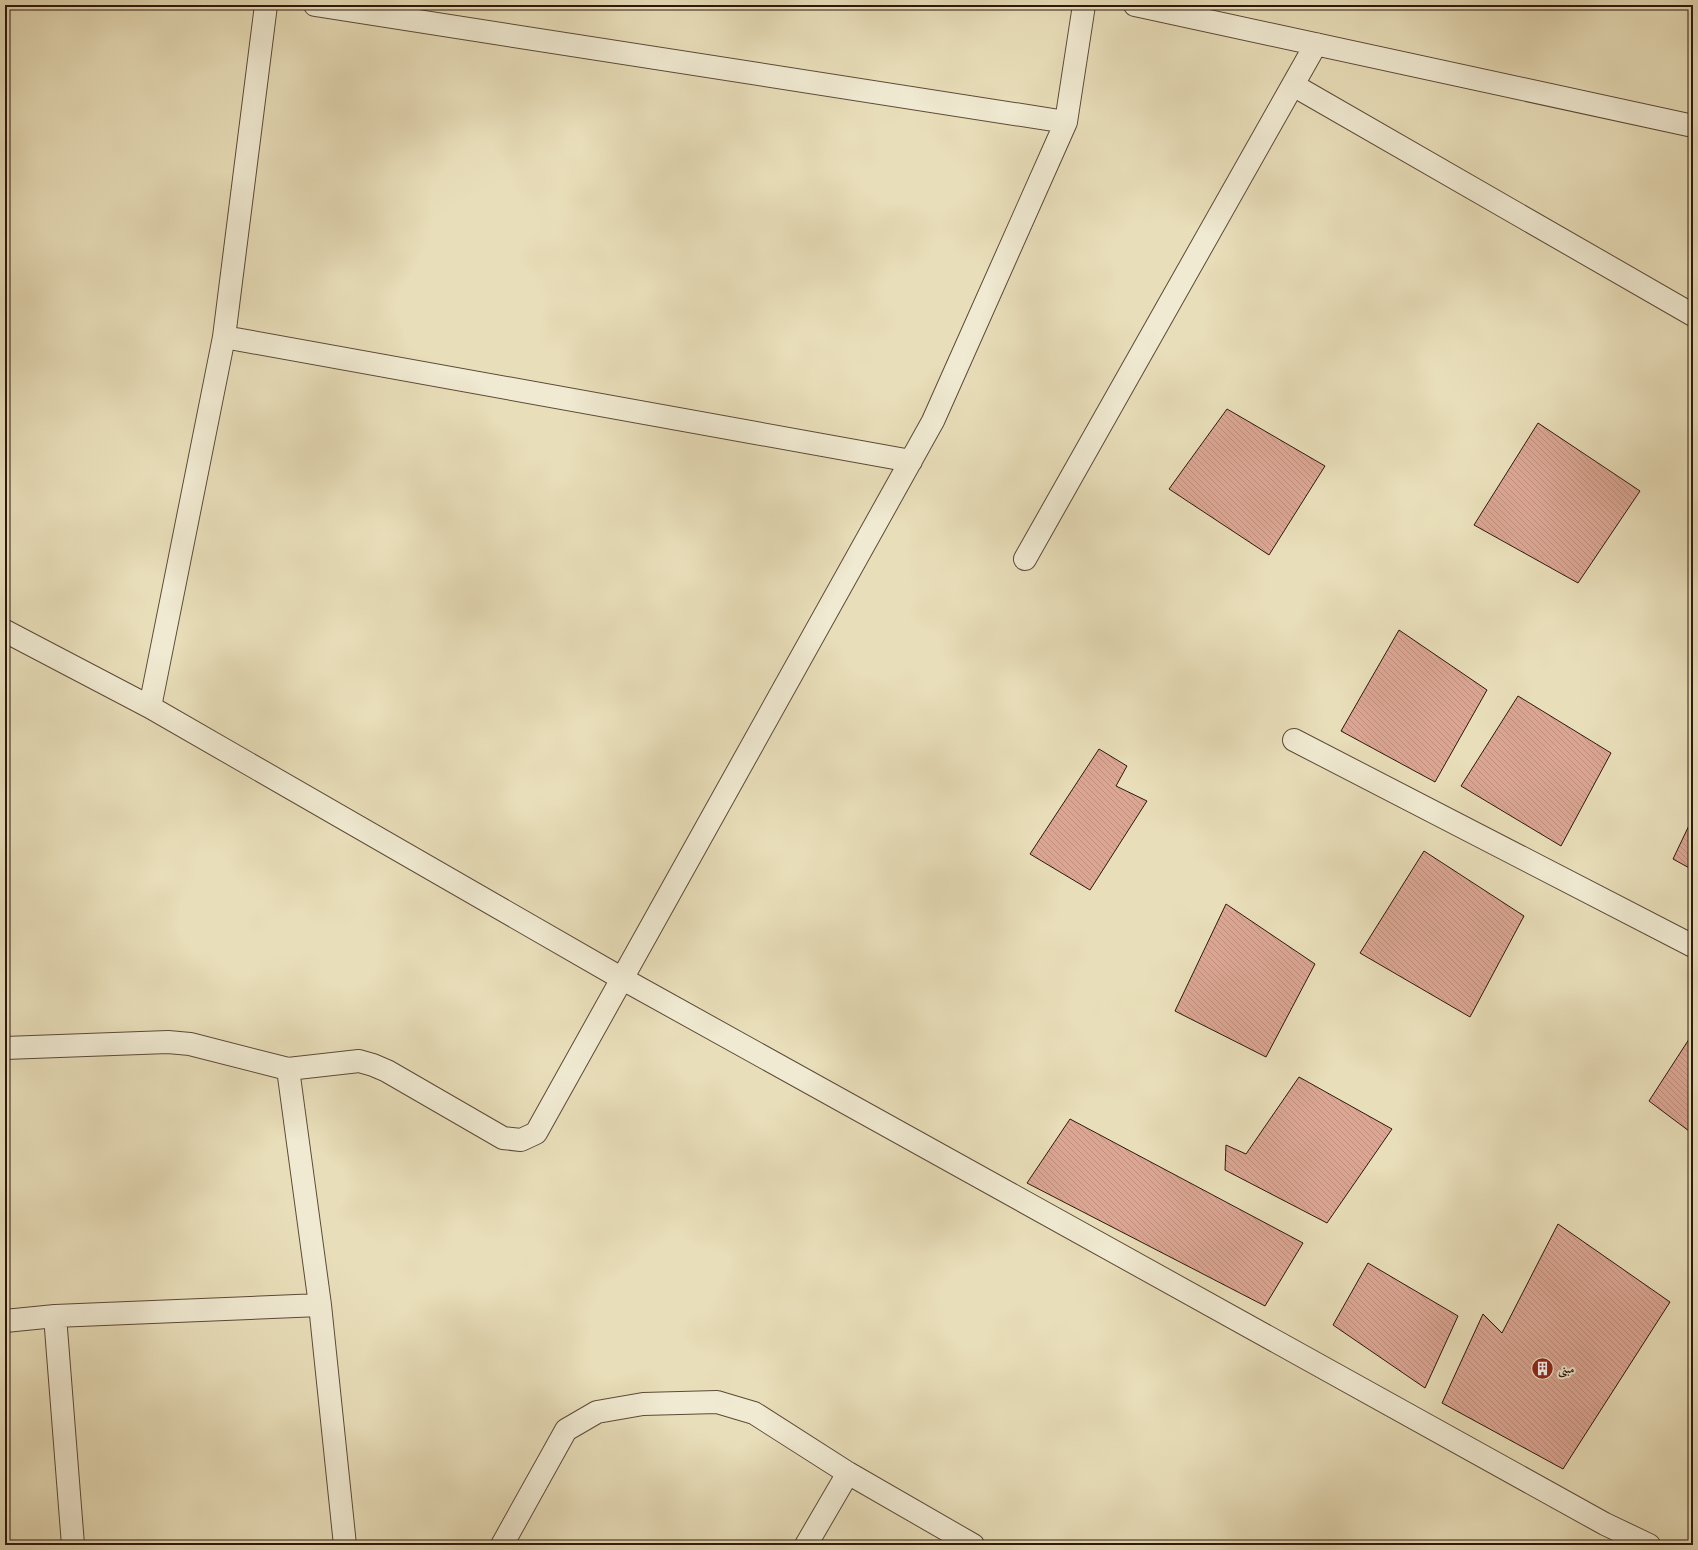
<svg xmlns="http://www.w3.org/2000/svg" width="1698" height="1550" font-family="'Libre Caslon Text',Amiri,serif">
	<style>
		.building { fill: url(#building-back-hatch); stroke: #2d180c }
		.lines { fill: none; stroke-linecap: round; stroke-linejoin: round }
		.street-casing { stroke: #5c4a37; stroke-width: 24 }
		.street { stroke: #f0ead2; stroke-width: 22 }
		.labels { text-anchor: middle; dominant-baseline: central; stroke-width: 4; stroke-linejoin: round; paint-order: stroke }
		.poi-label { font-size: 12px; font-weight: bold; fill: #2d180c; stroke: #f0ead2; text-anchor: start }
	</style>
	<defs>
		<pattern id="building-back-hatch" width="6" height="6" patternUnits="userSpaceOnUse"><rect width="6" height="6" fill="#dca693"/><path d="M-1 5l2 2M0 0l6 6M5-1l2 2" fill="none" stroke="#bd8e7e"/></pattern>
	</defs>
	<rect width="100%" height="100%" fill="#e8deb9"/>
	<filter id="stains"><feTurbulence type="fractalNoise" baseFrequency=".005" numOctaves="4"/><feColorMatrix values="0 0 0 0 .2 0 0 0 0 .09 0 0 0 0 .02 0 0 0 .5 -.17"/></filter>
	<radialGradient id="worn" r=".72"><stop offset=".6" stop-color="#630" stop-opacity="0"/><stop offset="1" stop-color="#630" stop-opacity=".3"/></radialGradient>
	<path class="building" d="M 1227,409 L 1325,466 L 1269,555 L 1169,489 Z
		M 1538,423 L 1640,491 L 1578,583 L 1474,525 Z
		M 1399,630 L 1487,690 L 1435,782 L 1341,731 Z
		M 1518,696 L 1611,753 L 1561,846 L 1461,786 Z
		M 1099,749 L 1127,766 L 1116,786 L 1147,801 L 1090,890 L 1030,854 Z
		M 1693,817 L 1693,870 L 1673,859 Z
		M 1424,851 L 1524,916 L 1470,1017 L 1360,953 Z
		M 1226,904 L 1315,964 L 1266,1057 L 1175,1011 Z
		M 1693,1033 L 1693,1134 L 1649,1101 Z
		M 1299,1077 L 1392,1129 L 1327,1223 L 1225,1170 L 1226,1145 L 1246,1154 Z
		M 1070,1119 L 1303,1243 L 1265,1306 L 1027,1183 Z
		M 1558,1224 L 1670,1302 L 1563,1469 L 1442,1403 L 1483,1314 L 1502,1333 Z
		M 1368,1263 L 1458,1316 L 1425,1388 L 1333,1325 Z"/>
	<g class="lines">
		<defs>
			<path id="street" d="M 315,5 L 1066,122
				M 1135,5 L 1693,126
				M 1293,85 L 1693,315
				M 224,337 L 911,461
				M 1025,559 L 1316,44
				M 5,631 L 150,707 L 621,978 L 1605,1524 L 1649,1545
				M 150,707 L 224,337 L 266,5
				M 1294,740 L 1693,946
				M 5,1048 L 168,1042 L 190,1044 L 288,1069 L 320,1305 L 345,1545
				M 288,1069 L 359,1061 L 373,1065 L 387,1071 L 503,1138 L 521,1140 L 536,1133 L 933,421 L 1066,122 L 1084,5
				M 55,1316 L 73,1545
				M 5,1321 L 55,1316 L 320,1305
				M 502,1545 L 566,1430 L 597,1412 L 643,1404 L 717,1402 L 754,1413 L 848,1473
				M 806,1545 L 848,1473 L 973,1545"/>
		</defs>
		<use href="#street" class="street-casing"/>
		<use href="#street" class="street"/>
	</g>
	<defs>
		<symbol id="building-disc" viewBox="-11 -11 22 22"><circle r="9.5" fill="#8f2418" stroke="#f0ead2"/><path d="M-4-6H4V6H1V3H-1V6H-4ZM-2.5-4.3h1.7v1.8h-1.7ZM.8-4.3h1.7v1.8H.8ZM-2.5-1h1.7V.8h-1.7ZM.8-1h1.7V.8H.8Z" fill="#fff"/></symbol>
	</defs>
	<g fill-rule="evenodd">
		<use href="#building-disc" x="1530" y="1356" width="25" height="25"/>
	</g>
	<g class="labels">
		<g class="poi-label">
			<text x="1558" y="1368">مبنى</text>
		</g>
	</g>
	<rect width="1698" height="1550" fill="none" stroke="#e8deb9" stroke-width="20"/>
	<rect x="6" y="6" width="1686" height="1538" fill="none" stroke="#2d180c" stroke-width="2"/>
	<rect x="10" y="10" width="1678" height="1530" fill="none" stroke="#2d180c"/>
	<rect width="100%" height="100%" filter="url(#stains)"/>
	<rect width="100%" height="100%" fill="url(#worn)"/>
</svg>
